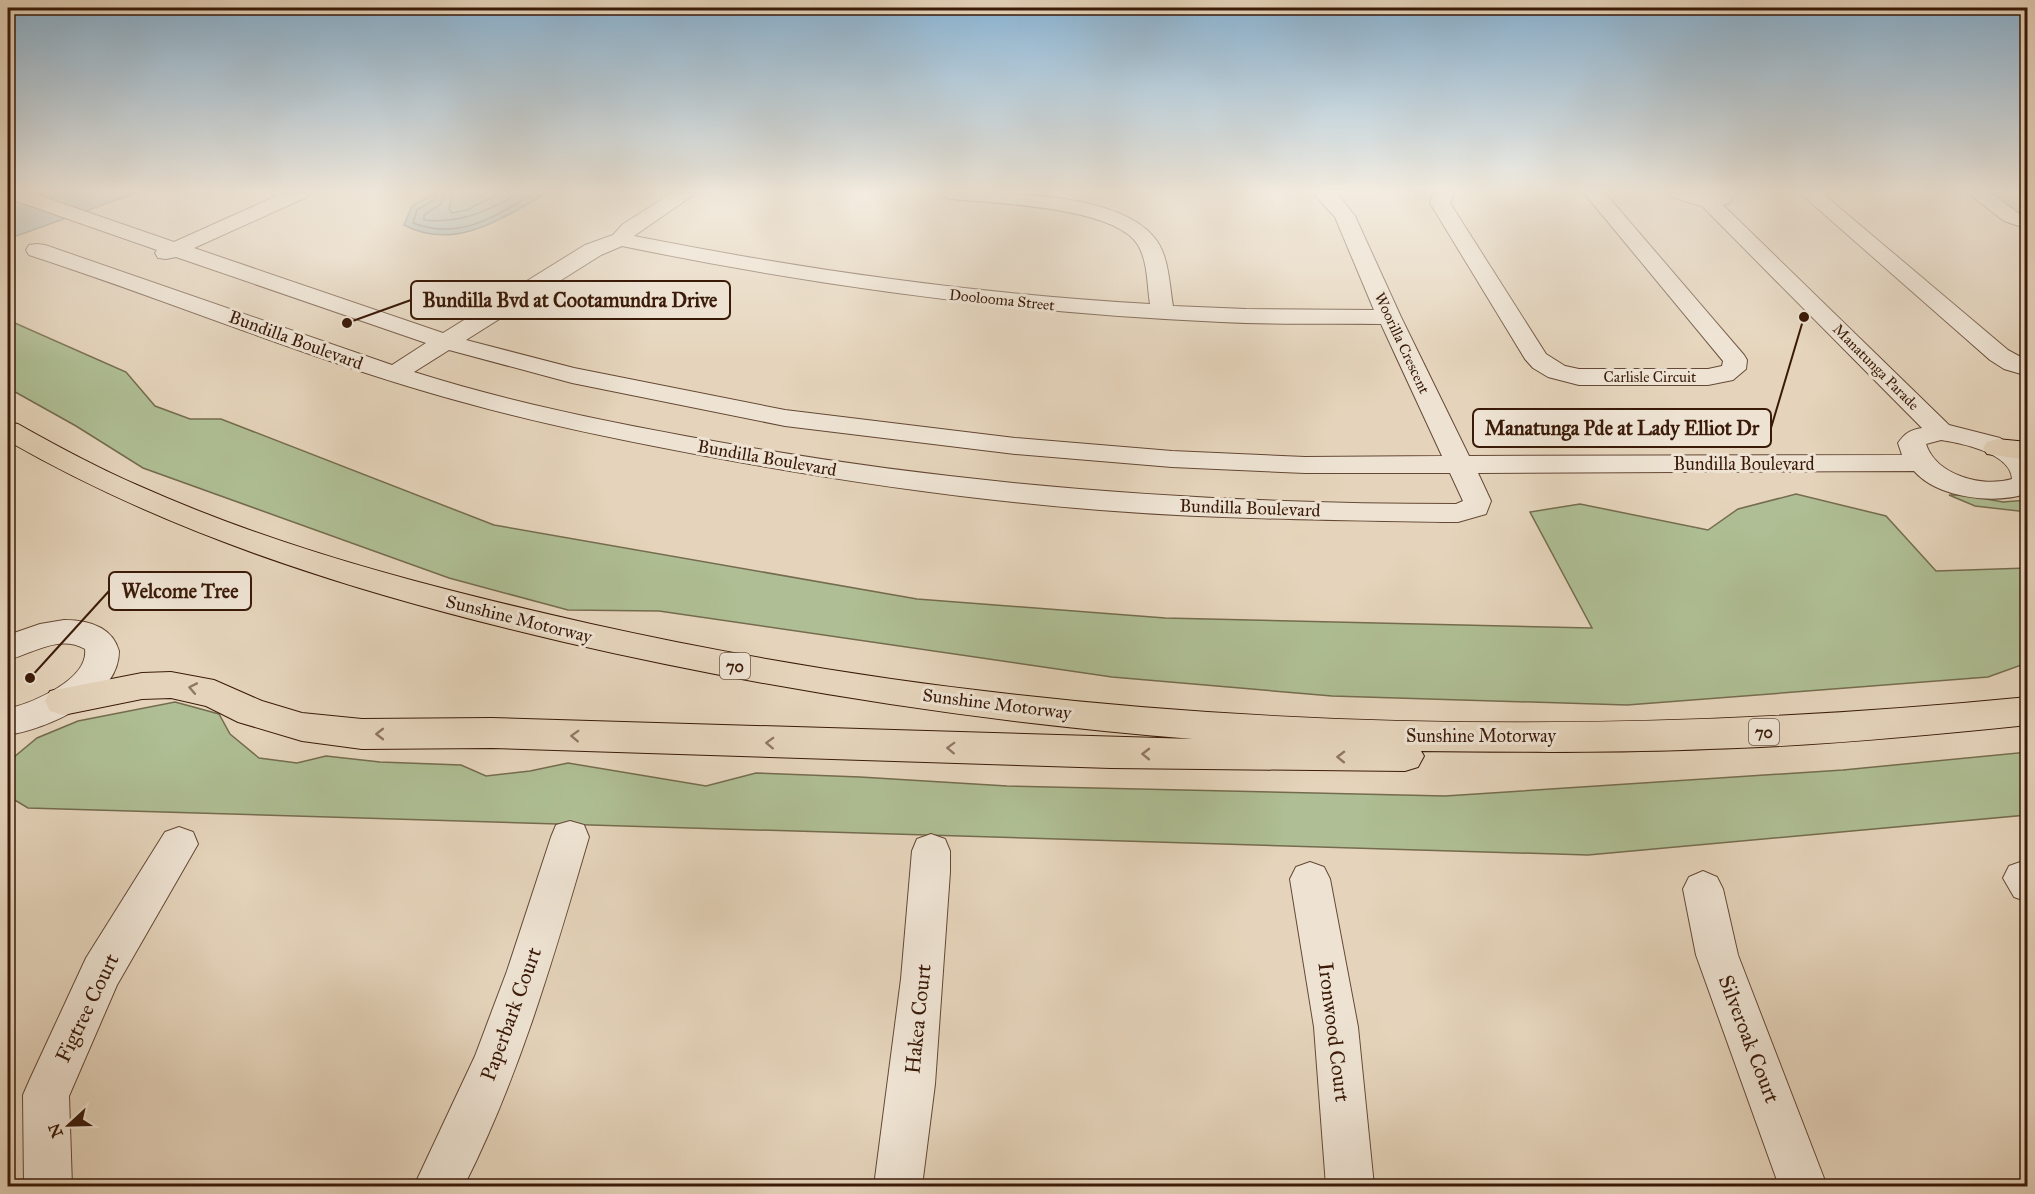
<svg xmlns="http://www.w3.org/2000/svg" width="2035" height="1194" font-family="'IM FELL Great Primer',serif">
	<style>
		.green { fill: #afbe94; stroke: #746c4e; stroke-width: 1.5 }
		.water { fill: #9ab6ba; stroke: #747873; stroke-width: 1.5 }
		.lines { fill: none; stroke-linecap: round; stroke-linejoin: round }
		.shore { stroke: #6a6861; stroke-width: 1.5 }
		.minor-casing { stroke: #654835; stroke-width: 2 }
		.highway-casing { stroke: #3a1a08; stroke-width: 2 }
		.minor { fill: #eee3d3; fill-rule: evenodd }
		.highway { fill: #e5d4bb; fill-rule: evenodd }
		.oneway { stroke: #907762 }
		.labels { text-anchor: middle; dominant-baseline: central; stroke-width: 6; stroke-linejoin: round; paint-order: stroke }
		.far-street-label { font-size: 15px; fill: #3a1a08; stroke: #eee3d3 }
		.shield { fill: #eee3d3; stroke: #705645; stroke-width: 1.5 }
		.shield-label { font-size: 16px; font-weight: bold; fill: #3a1a08 }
		.street-label { font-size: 18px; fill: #3a1a08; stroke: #eee3d3 }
		.near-street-label { font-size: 21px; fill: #3a1a08; stroke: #eee3d3 }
		.leader { fill: none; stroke: #3a1a08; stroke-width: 2 }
		.callout-dot { fill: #3a1a08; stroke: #eee3d3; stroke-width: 2 }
		.callout { fill: #eee3d3; stroke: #3a1a08; stroke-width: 2 }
		.callout-label { font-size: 20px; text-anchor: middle; font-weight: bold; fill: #3a1a08 }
	</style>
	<rect width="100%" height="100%" fill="#e5d4bb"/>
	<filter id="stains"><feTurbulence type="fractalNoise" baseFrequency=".00333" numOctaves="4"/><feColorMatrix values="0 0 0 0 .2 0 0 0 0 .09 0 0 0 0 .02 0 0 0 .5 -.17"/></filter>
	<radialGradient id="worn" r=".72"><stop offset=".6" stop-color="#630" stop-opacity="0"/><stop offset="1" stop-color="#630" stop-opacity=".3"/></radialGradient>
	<path class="green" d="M 1986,193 L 2027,193 L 2027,218 L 2023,217 Z
		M 8,320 L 126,372 L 155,406 L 190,419 L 221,419 L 494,525 L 917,599 L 1165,618 L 1592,628 L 1530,512 L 1580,504 L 1708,530 L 1738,509 L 1796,494 L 1886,516 L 1936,571 L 2027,568 L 2027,663 L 1988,677 L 1627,705 L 1332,696 L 1112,677 L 659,611 L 568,610 L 449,578 L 143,468 L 76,426 L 8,388 Z
		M 1949,495 L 1964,495 L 2003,502 L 2027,500 L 2027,512 L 1975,506 Z
		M 175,702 L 219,714 L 230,734 L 259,758 L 297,763 L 326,756 L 380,762 L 461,765 L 486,776 L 530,771 L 568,763 L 706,786 L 756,773 L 860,777 L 1007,786 L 1445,796 L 1843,770 L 2028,752 L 2027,815 L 1588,855 L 28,808 L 8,796 L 8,762 L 37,738 L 78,721 Z"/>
	<path class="water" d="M 8,193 L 136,193 L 8,239 Z
		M 435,193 L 547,193 C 502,218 455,252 404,225 L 412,206 Z"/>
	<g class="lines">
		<path class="shore" d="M 437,193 L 434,200 L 417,210 L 413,223 C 460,241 495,216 535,193
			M 444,193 L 441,204 L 424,215 L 424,220 C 460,224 488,211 519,193
			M 453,193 L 449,209 L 452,213 L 467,210 L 500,193"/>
		<defs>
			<path id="minor" d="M 8,193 L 32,193 L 174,242 L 283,193 L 310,193 L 307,197 L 194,248 L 443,333 L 585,245 L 613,235 L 623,224 L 672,193 L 696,193 L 634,236 C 805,270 977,294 1150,304 C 1147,285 1148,262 1138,245 C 1116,207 993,203 952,199 L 945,197 L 942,193 C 998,193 1114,191 1153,236 C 1169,253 1169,283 1173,306 L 1246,309 L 1374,310 L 1335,217 L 1313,193 L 1337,193 L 1355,216 L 1401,317 L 1469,456 L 1902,455 L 1898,443 C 1905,433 1910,430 1922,428 L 1702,206 L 1670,197 L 1667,193 L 1736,193 L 1729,203 L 1723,205 L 1949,425 L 2000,438 L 2028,457 L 2028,493 C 1995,505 1938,498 1914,471 L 1478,473 L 1491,501 L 1486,514 L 1458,522 L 1442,522 C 1328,520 1214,519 1100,510 C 970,500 840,481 711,457 C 630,442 549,426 470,404 C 320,364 177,303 29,255 L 26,250 L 29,245 L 37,244 L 45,245 L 392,365 L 426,343 L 176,257 L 166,259 L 158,258 L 155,253 L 157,250 L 8,198 ZM 622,246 C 820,287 1019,313 1221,322 C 1274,325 1327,323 1381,324 L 1442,456 L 1305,457 L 1172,451 L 1015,438 L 785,410 L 574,368 L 466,340 L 601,255 ZM 449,350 L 572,383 L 785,426 L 1015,454 L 1172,467 L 1305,473 L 1450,473 L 1463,501 L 1456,504 C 1207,504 959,486 713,441 C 613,423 512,403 414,372 ZM 1941,440 C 1961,443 2011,453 2012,479 C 1982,488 1936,475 1926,444 Z
				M 1433,193 L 1454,193 L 1450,203 L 1546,354 L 1565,366 L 1579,369 L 1708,369 L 1722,366 L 1723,361 L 1584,193 L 1605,193 L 1744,355 L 1747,360 L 1746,369 L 1733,380 L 1708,385 L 1579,385 L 1548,377 L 1533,368 L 1525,359 L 1430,203 Z
				M 1800,193 L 1822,193 L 2008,350 L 2028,361 L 2028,376 L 2004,369 L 1990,360 Z
				M 1968,193 L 1991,193 L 2018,213 L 2028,216 L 2028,229 L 2004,221 Z
				M 64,620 C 87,620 112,626 119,651 C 119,699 46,729 8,735 L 8,709 C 32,703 89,680 85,649 C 60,634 33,653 8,660 L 8,635 L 40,624 Z
				M 570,821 L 584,825 L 589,837 C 554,956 520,1075 464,1186 L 414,1186 L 475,1056 L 507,971 L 551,837 L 556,825 Z
				M 179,827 L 193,832 L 198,844 L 117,985 L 69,1096 L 72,1186 L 24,1186 L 23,1095 L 30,1079 L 86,958 L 165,832 Z
				M 931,834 L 945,839 L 950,851 L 950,872 L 935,1084 L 922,1186 L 874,1186 L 901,979 L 912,851 L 917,839 Z
				M 2023,861 L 2028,862 L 2028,902 L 2014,897 L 2003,878 L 2009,866 Z
				M 1310,862 L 1324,867 L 1330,879 L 1358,1027 L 1374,1186 L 1326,1186 L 1314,1027 L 1290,879 L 1296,867 Z
				M 1703,871 L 1717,877 L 1723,889 L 1738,955 L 1827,1186 L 1779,1186 L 1696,955 L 1683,889 L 1689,877 Z"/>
			<path id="highway" d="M 8,422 L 18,424 C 57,446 96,467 137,485 C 282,550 436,589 591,624 C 1061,729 1549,744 2028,697 L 2028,725 C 1922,736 1815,746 1709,749 C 1613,753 1517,752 1421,751 L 1424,756 L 1418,767 L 1405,771 L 1111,768 L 492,748 L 362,749 L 302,741 L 238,722 L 206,706 L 171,698 L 142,699 L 63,715 L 50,711 L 45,701 L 50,691 L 142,673 L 171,672 L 214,680 L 262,701 L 302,713 L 362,719 L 492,718 L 1193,739 C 981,722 772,690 564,642 C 371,597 181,540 8,441 Z
				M 1997,439 L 2028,442 L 2028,460 L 1987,454 L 1983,448 L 1987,442 Z"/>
		</defs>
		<use href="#minor" class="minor-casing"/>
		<use href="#highway" class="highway-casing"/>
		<use href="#minor" class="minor"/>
		<use href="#highway" class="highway"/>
	</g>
	<defs><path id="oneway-chevron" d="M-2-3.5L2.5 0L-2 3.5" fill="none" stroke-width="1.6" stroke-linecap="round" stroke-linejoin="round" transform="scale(1.5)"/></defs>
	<g class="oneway">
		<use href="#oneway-chevron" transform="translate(193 688) rotate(-169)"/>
		<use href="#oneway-chevron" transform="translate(380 734) rotate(-180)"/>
		<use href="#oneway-chevron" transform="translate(575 736) rotate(-178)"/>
		<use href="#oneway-chevron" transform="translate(770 743) rotate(-178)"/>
		<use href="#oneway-chevron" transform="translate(951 748) rotate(-178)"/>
		<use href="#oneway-chevron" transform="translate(1146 754) rotate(-179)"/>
		<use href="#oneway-chevron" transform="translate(1341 757) rotate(-179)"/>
	</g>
	<linearGradient id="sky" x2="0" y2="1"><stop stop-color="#89b5d6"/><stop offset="0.53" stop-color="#f3ece0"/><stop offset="1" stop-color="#f3ece0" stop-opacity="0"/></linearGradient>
	<rect width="2035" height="361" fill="url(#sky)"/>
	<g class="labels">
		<g class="far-street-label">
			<text transform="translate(1002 300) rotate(6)">Doolooma Street</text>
			<text transform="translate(1402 343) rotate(65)">Woorilla Crescent</text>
			<text transform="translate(1876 367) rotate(45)">Manatunga Parade</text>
			<text x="1650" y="377">Carlisle Circuit</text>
		</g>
		<g class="shield">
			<rect x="720" y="653" width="30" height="26" rx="4.5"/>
			<rect x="1749" y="719" width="30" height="26" rx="4.5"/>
		</g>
		<g class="shield-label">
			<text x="735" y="666">70</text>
			<text x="1764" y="732">70</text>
		</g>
		<g class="street-label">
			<text transform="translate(296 340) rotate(20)">Bundilla Boulevard</text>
			<text transform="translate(767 458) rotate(10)">Bundilla Boulevard</text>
			<text x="1744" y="464">Bundilla Boulevard</text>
			<text transform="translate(1250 508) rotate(2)">Bundilla Boulevard</text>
			<text transform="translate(519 619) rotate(14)">Sunshine Motorway</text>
			<text transform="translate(997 704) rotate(7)">Sunshine Motorway</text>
			<text x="1481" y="736">Sunshine Motorway</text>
		</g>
		<g class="near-street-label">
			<text transform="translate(87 1008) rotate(-64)">Figtree Court</text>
			<text transform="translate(511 1014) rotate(-70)">Paperbark Court</text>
			<text transform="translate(918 1019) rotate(-84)">Hakea Court</text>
			<text transform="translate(1334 1032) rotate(83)">Ironwood Court</text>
			<text transform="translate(1749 1039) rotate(69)">Silveroak Court</text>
		</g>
	</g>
	<path class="leader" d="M347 323L411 300M1804 317L1771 428M30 678L109 591"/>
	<g class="callout-dot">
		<circle cx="347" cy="323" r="6"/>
		<circle cx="1804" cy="317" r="6"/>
		<circle cx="30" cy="678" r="6"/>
	</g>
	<g class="callout">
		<rect x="411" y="281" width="319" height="38" rx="6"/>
		<rect x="1473" y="409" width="298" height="38" rx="6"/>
		<rect x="109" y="572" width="142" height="38" rx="6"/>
	</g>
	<g class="callout-label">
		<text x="570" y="307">Bundilla Bvd at Cootamundra Drive</text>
		<text x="1622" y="435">Manatunga Pde at Lady Elliot Dr</text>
		<text x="180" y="598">Welcome Tree</text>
	</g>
	<rect width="2035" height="1194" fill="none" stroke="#e5d4bb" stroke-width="30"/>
	<rect x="9" y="9" width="2017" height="1176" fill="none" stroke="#3a1a08" stroke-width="3"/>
	<rect x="15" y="15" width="2005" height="1164" fill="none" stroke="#3a1a08" stroke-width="1.5"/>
	<g transform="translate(69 1125) rotate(248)" stroke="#eee3d3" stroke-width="4.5" paint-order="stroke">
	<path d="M0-4.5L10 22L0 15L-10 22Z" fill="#3a1a08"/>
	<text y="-9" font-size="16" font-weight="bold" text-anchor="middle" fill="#3a1a08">N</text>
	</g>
	<rect width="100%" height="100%" filter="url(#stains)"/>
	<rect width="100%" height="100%" fill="url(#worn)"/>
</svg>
